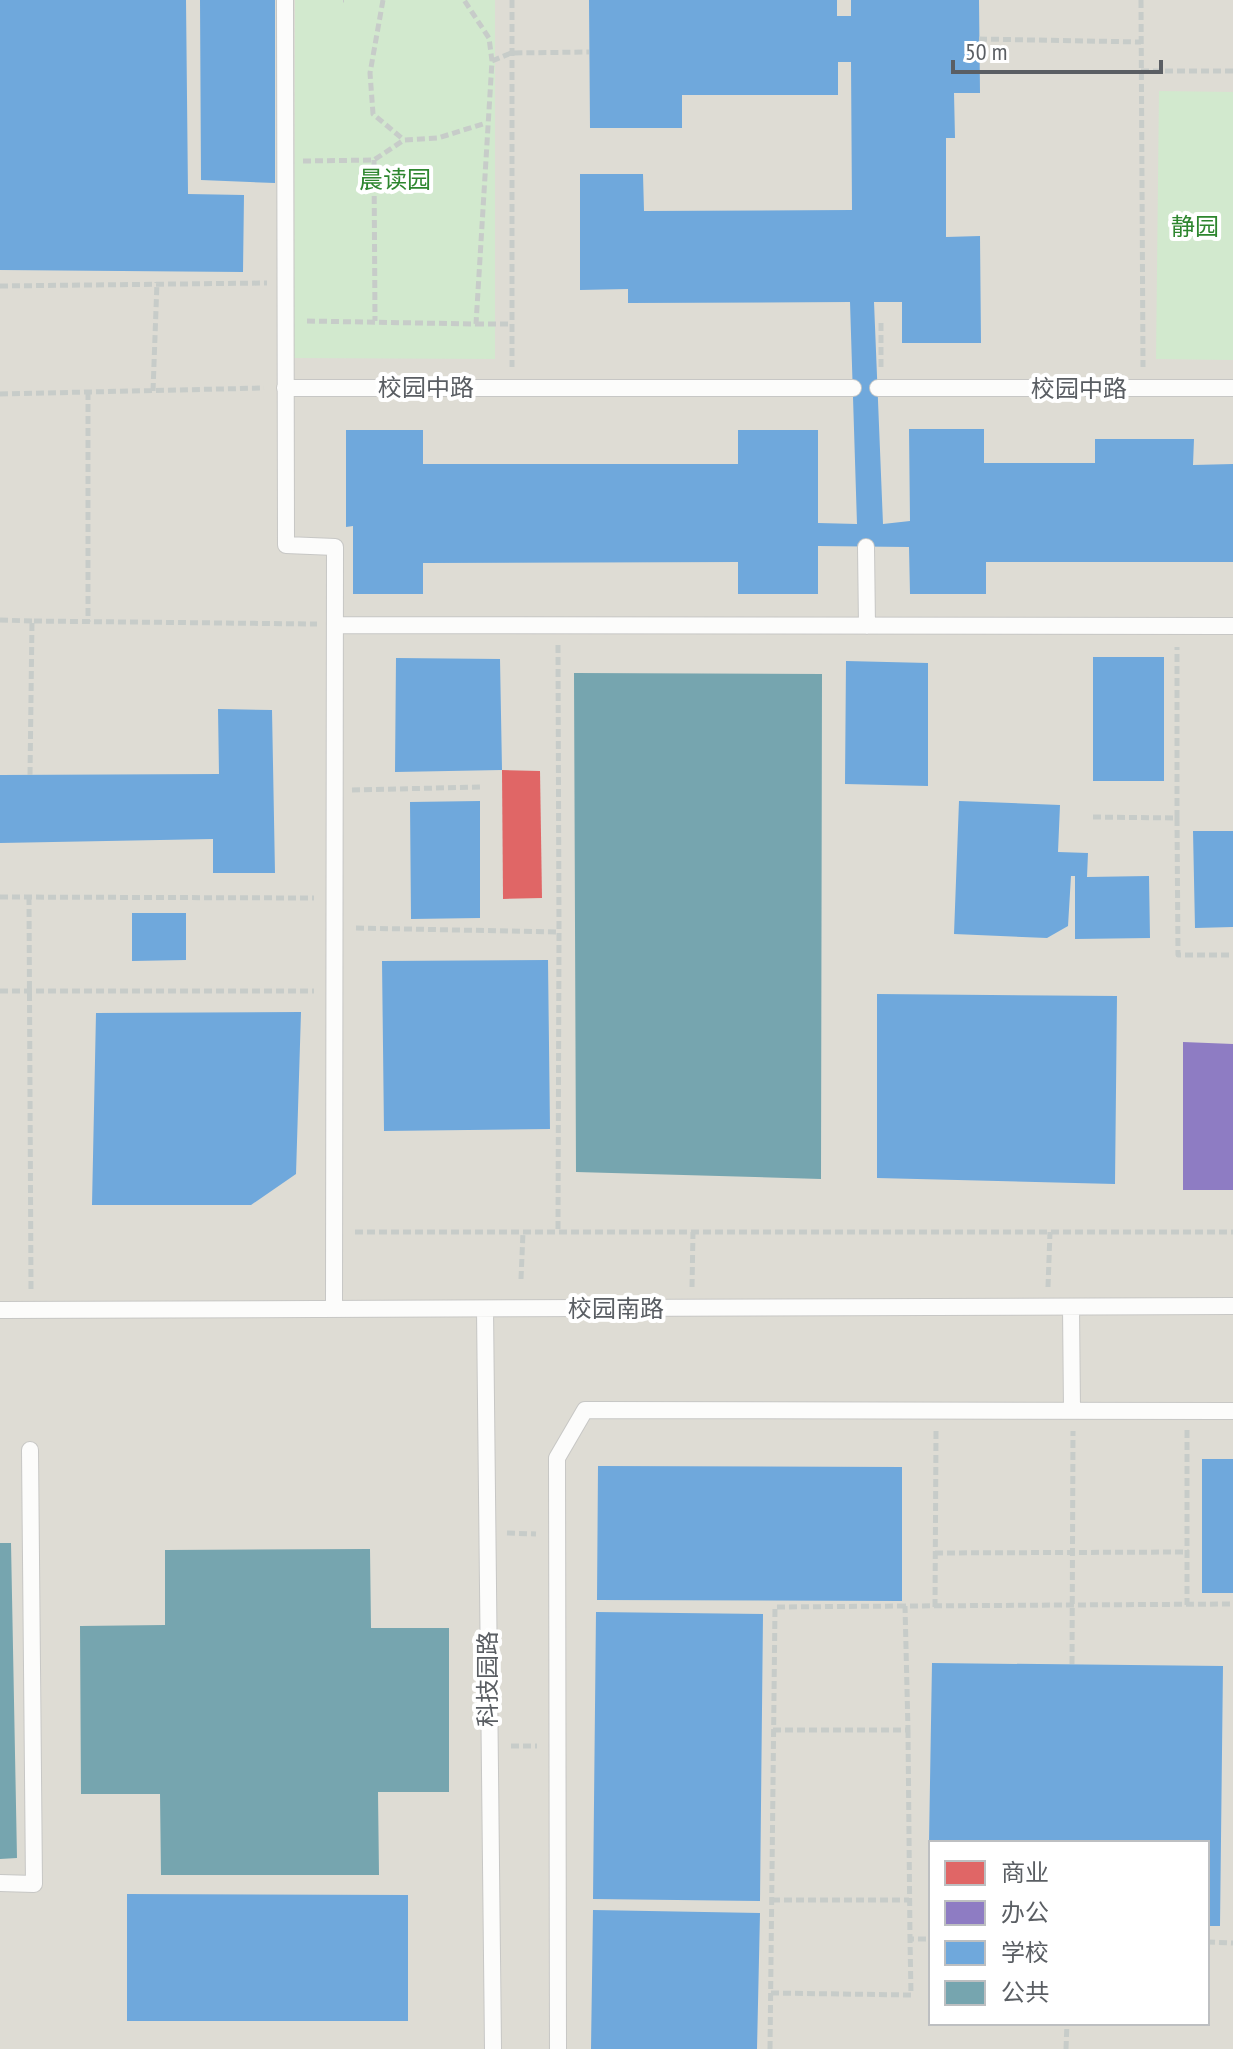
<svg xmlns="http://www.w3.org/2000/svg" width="1233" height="2049" font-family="'PT Sans Narrow','Noto Sans SC',sans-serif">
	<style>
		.education { fill: #dedcd4; fill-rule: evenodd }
		.green { fill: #d2e9ce }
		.shops { fill: #e06666 }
		.offices { fill: #8e7cc3 }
		.schools { fill: #6fa8dc }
		.public { fill: #76a5af }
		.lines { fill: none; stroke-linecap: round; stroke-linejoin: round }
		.lane-casing { stroke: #c7c7c5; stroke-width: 18 }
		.path { stroke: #c7ccc9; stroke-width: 5; stroke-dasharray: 8 4; stroke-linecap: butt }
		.lane { stroke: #fcfcfb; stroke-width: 16 }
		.labels { text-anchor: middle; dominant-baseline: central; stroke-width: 8; stroke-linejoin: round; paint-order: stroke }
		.park-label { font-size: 24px; fill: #2e862f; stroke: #fff }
		.street-label { font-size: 24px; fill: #5a5e63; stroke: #fff }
	</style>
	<rect width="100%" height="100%" fill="#ebeae4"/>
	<path class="education" d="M 0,0 L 1233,0 L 1233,2049 L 0,2049 ZM 931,1843 L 1207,1843 L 1207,2023 L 931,2023 Z"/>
	<path class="green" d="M 295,0 L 495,0 L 495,359 L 294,358 Z
		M 1159,91 L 1233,92 L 1233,360 L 1156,359 Z"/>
	<path class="shops" d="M 502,770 L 540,771 L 542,898 L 503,899 Z"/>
	<path class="offices" d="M 1183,1042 L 1233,1044 L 1233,1190 L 1183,1190 Z"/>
	<path class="schools" d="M 0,0 L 186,0 L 188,194 L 244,195 L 243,272 L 0,270 Z
		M 200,0 L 275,0 L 275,183 L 201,180 Z
		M 589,0 L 837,0 L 837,16 L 851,16 L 851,0 L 979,0 L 980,93 L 954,93 L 955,138 L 946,138 L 946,237 L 980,236 L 981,343 L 902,343 L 902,302 L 874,302 L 883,524 L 910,521 L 909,429 L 984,429 L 984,463 L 1095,463 L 1095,439 L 1194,439 L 1193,465 L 1233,464 L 1233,562 L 986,562 L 986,594 L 910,594 L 909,547 L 818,546 L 818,594 L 738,594 L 738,562 L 423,563 L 423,594 L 353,594 L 353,526 L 346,527 L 346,430 L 423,430 L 423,464 L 738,464 L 738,430 L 818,430 L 818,523 L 857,524 L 850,302 L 628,303 L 628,289 L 580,290 L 580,174 L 643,174 L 644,211 L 852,210 L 851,62 L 838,62 L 838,95 L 682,95 L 682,128 L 590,128 Z
		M 1093,657 L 1164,657 L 1164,781 L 1093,781 Z
		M 396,658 L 500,659 L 502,770 L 395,772 Z
		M 846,661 L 928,663 L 928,786 L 845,784 Z
		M 218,709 L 272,710 L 275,873 L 213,873 L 213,839 L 0,843 L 0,775 L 219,774 Z
		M 480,801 L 480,918 L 411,919 L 410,802 Z
		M 959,801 L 1060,805 L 1058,852 L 1088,853 L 1087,877 L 1149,876 L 1150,938 L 1075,939 L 1075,876 L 1071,876 L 1068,926 L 1047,938 L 954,934 Z
		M 1193,831 L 1233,831 L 1233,927 L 1195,928 Z
		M 132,913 L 186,913 L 186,960 L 132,961 Z
		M 548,960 L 550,1129 L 384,1131 L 382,961 Z
		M 877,994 L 1117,996 L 1115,1184 L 877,1178 Z
		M 301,1012 L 296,1174 L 251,1205 L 92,1205 L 96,1013 Z
		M 1202,1459 L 1233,1459 L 1233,1593 L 1202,1593 Z
		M 598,1466 L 902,1467 L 902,1601 L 597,1600 Z
		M 596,1612 L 763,1614 L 760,1901 L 593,1899 Z
		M 932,1663 L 1223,1666 L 1220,1926 L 1207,1926 L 1207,1843 L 929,1843 Z
		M 127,1894 L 408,1895 L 408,2021 L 127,2021 Z
		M 593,1910 L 760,1913 L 757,2049 L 591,2049 Z"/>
	<path class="public" d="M 574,673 L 822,674 L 821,1179 L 576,1172 Z
		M 0,1543 L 11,1543 L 17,1858 L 0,1859 Z
		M 370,1549 L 371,1628 L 449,1628 L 449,1792 L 378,1792 L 379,1875 L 161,1875 L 160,1794 L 81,1794 L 80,1626 L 165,1625 L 165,1550 Z"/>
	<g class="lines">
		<defs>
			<path id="lane" d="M 285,0 L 286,545 L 335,547 L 334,1309
				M 285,388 L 853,388
				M 878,388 L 1233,388
				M 866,547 L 867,626
				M 336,625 L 1233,626
				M 1071,1307 L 1072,1410
				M 485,1309 L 493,2049
				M 0,1310 L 1233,1306
				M 0,1883 L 34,1884 L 30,1450
				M 558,2049 L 557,1458 L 585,1410 L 1233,1411"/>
		</defs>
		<use href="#lane" class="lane-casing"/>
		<path class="path" d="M 343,0 L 344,0
			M 383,0 L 370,73 L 373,114 L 404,140
			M 512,0 L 512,367
			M 1141,0 L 1143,367
			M 979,39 L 1141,42
			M 492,61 L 511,53 L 589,52
			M 1141,71 L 1233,71
			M 374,160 L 375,321
			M 303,161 L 374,160 L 404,140 L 438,138 L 486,123
			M 0,286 L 267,283
			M 307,321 L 476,324 L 492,61 L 489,38 L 464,0
			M 881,323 L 881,367
			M 476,324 L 512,324
			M 153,391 L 157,282
			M 88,392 L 88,622
			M 0,394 L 264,388
			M 0,620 L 32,621
			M 558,645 L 559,932
			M 30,775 L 32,621 L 317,624
			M 352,790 L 481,787
			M 1093,817 L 1177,818 L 1177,647
			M 1177,818 L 1178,955 L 1233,955
			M 0,897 L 314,898
			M 29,897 L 31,1289
			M 356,928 L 559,932 L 558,1232
			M 0,991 L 314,991
			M 355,1232 L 1233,1232
			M 521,1279 L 523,1232
			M 692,1287 L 693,1232
			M 1048,1287 L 1050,1232
			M 1187,1430 L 1187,1605
			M 507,1533 L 536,1534
			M 935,1553 L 1189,1552
			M 935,1607 L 936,1431
			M 1072,1664 L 1073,1431
			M 773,1730 L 908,1730 L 905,1606 L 1233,1604
			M 908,1730 L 910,1939
			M 511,1746 L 537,1746
			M 772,1900 L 909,1900
			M 1207,1942 L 1233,1943
			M 771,1993 L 911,1995 L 910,1939 L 931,1939
			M 770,2049 L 775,1607 L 905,1606
			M 1066,2049 L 1067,2023"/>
		<use href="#lane" class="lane"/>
	</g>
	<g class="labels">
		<g class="park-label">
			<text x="395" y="179">晨读园</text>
			<text x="1195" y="226">静园</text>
		</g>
		<g class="street-label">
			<text x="426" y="387">校园中路</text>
			<text x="1079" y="388">校园中路</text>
			<text x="616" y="1308">校园南路</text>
			<text transform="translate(487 1679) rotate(-90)">科技园路</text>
		</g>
	</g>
	<rect x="929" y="1841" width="280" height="184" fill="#ffffff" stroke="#bdbfc1" stroke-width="2"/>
	<rect x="945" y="1861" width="40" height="24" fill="#e06666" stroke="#bdbfc1" stroke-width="2"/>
	<text x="1001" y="1881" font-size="24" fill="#5a5e63">商业</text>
	<rect x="945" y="1901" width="40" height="24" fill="#8e7cc3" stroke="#bdbfc1" stroke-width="2"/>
	<text x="1001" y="1921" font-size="24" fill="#5a5e63">办公</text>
	<rect x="945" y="1941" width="40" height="24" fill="#6fa8dc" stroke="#bdbfc1" stroke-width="2"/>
	<text x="1001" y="1961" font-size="24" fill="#5a5e63">学校</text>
	<rect x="945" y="1981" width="40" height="24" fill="#76a5af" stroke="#bdbfc1" stroke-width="2"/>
	<text x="1001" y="2001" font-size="24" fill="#5a5e63">公共</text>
	<path d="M953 60v12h208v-12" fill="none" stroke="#5a5e63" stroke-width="4"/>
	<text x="965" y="60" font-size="24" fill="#5a5e63" stroke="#ffffff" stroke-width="6" paint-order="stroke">50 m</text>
</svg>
